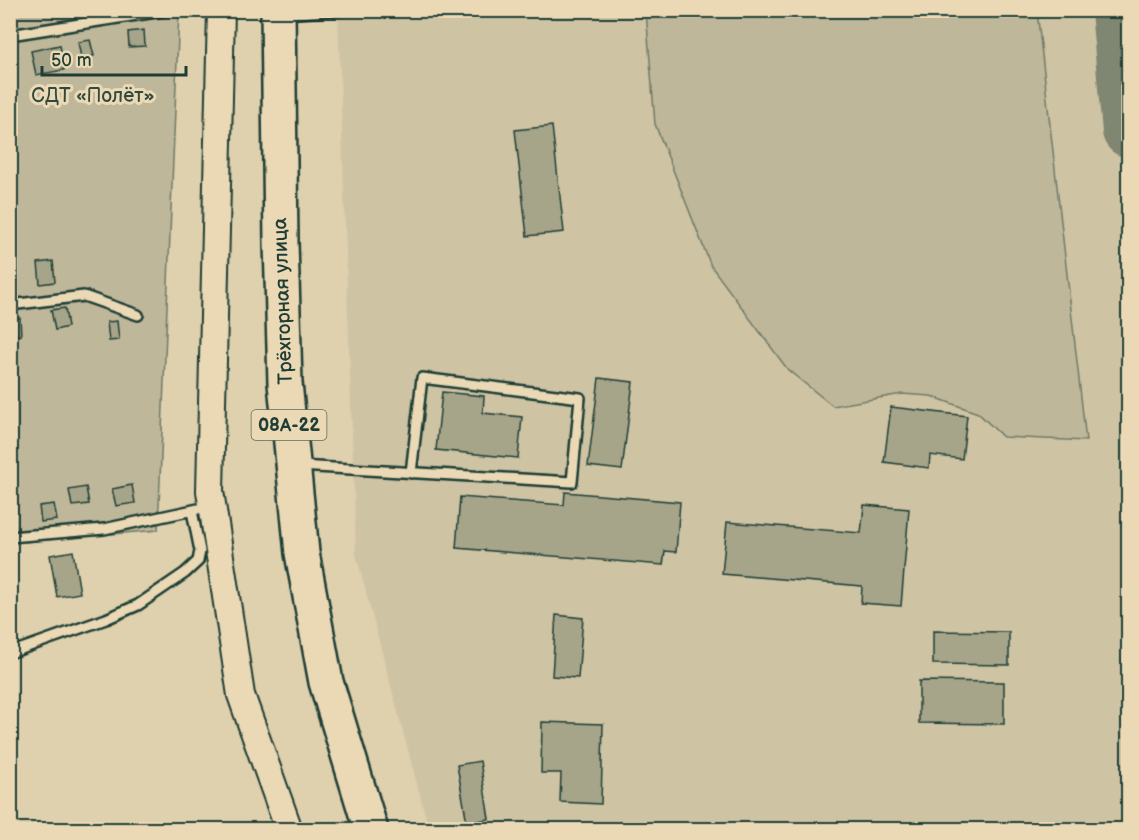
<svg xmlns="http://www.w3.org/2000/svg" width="1139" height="840" font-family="'Balsamiq Sans',sans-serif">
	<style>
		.built { fill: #cec3a3 }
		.green { fill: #bfb79a; stroke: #6f7a67; stroke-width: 1.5 }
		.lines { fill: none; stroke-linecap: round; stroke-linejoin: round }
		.taxiway { stroke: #7f8671; stroke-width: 52 }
		.building { fill: #a6a58a; stroke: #1f3d34; stroke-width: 1.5 }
		.lane-casing { stroke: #1f3d34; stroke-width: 14 }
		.secondary-casing { stroke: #1f3d34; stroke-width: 30 }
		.highway-casing { stroke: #1f3d34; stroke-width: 38 }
		.lane { stroke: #ebd9b6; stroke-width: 9 }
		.secondary { stroke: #ebd9b6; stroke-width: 26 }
		.highway { stroke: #ebd9b6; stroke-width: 33 }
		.labels { text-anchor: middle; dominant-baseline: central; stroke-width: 6; stroke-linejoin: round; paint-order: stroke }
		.shield { fill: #ebd9b6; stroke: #5c6c5b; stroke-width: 1.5 }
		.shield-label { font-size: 18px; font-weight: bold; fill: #1f3d34 }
		.park-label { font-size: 20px; fill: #2f493e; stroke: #ebd9b6 }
		.street-label { font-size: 20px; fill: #1f3d34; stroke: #ebd9b6 }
	</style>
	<rect width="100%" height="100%" fill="#dfd0ae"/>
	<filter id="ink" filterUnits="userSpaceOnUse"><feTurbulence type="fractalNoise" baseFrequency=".0167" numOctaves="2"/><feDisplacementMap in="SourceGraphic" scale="12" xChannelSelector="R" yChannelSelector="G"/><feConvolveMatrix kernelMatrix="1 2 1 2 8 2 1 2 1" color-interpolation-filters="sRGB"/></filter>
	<g filter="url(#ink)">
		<path class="built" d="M 338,11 L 1128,11 L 1128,829 L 429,829 L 356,554 Z"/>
		<path class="green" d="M 11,11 L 179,11 L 158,530 L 11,543 Z
			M 646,11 L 1037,11 L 1086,441 L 1003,437 L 978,413 L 931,396 L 902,394 L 833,406 L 788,370 L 711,266 L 655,124 Z"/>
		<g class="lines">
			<path class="taxiway" d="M 1117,10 L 1128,131"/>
		</g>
		<path class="building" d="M 144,30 L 145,46 L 129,47 L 128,32 Z
			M 90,40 L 94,56 L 81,58 L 78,42 Z
			M 60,45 L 64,70 L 36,75 L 31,51 Z
			M 552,126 L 564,232 L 527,236 L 515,130 Z
			M 53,261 L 55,282 L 40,284 L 38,263 Z
			M 65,308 L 68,327 L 55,330 L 51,310 Z
			M 20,318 L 21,335 L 10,336 L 10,319 Z
			M 117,321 L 119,340 L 109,341 L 107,322 Z
			M 599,378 L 633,382 L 622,470 L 588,466 Z
			M 442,392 L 484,396 L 483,413 L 522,417 L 518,458 L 436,450 Z
			M 891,407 L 967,416 L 962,459 L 930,455 L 929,468 L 884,462 Z
			M 132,485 L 135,503 L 116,506 L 112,489 Z
			M 86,487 L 89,504 L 72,506 L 69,490 Z
			M 565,492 L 680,502 L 676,552 L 665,551 L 663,565 L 456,548 L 460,497 L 564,505 Z
			M 54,504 L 57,520 L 41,522 L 39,506 Z
			M 864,505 L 909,509 L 901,606 L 861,603 L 862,586 L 722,574 L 727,522 L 861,533 Z
			M 73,551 L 80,593 L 57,597 L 50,555 Z
			M 556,615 L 583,618 L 578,678 L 552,676 Z
			M 933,631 L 1009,632 L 1009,665 L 933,664 Z
			M 919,681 L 1004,682 L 1004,724 L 919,723 Z
			M 542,722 L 603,724 L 601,804 L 560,802 L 561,773 L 541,773 Z
			M 480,761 L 489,819 L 467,823 L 457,765 Z"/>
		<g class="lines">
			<defs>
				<path id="lane" d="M 284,14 L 341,10
					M 10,35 L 169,10
					M 10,305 L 84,296 L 138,315
					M 299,466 L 572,482 L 580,398 L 422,378 L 411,473
					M 10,537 L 104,529 L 198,509
					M 10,653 L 106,619 L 138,605 L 185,573 L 198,561 L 200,551 L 192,511"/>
				<path id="secondary" d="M 221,10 L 210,491 L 241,695 L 289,830"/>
				<path id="highway" d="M 278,10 L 281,242 L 285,383 L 302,553 L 326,682 L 371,830"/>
			</defs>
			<use href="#lane" class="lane-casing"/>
			<use href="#secondary" class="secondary-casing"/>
			<use href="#highway" class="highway-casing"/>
			<use href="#lane" class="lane"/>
			<use href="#secondary" class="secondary"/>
			<use href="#highway" class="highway"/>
		</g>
	</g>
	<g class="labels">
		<rect class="shield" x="251.5" y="410" width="75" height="30" rx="4.5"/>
		<g class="shield-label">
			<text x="289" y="425">08А-22</text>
		</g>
		<g class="park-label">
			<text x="93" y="96">СДТ «Полёт»</text>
		</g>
		<g class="street-label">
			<text transform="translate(283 301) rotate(-92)">Трёхгорная улица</text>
		</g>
	</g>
	<rect width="1139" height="840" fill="none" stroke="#ebd9b6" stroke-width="36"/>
	<rect x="18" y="18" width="1103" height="804" fill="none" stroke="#1f3d34" stroke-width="2" filter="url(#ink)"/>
	<path d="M42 66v9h144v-9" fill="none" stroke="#1f3d34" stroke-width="3"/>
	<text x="51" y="66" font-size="18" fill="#1f3d34" stroke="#ebd9b6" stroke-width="4.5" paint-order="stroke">50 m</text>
</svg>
